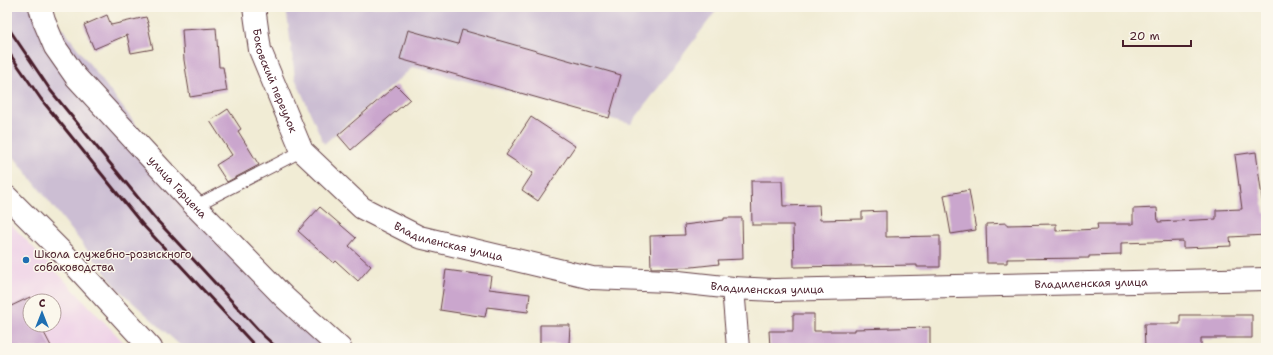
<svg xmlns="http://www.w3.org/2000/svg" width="1273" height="355" font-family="'Shantell Sans',sans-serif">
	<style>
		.built { fill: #eed0e7; fill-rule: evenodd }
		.industrial { fill: #ccbed3 }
		.building { fill: #caa6cd }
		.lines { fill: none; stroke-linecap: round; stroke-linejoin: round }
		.service-casing { stroke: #633e44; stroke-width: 13 }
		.minor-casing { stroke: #633e44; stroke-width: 24 }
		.service { stroke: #fff; stroke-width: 11 }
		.minor { stroke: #fff; stroke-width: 22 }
		.rail { stroke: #4a1f2b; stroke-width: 3 }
		.poi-dot { fill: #1f6fb2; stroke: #fbf7ec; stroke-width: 1.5 }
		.labels { text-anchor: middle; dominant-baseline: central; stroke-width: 3; stroke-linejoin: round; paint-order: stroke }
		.street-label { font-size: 11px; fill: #4a1f2b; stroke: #fbf7ec }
		.poi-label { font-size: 11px; fill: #4a1f2b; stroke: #fbf7ec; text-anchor: start }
	</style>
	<rect width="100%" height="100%" fill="#fbf7ec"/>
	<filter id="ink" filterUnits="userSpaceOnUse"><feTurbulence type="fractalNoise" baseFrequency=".025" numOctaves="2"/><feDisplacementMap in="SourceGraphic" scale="8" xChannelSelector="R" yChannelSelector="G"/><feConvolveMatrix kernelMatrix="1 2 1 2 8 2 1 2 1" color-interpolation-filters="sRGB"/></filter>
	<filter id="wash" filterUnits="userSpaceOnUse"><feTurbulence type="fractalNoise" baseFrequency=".012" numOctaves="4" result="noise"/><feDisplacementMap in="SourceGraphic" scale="16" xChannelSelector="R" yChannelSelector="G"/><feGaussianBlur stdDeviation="0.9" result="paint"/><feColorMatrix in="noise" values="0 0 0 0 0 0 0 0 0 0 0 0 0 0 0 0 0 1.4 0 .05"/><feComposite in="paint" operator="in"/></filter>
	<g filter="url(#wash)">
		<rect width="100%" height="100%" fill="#f1ecd5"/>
		<path class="built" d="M 7,220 L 129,348 L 7,348 ZM 30,301 L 54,301 L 54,325 L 30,325 Z"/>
		<path class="industrial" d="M 7,7 L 46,7 L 198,206 L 347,348 L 183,348 L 118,289 L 7,148 Z
			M 286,7 L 719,7 L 631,124 L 413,67 L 324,144 L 295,78 Z"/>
		<g id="blocks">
			<path class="building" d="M 107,15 L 111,25 L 146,17 L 149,26 L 148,26 L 153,49 L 131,53 L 127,35 L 94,49 L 84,25 Z
				M 216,28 L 219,67 L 223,67 L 227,91 L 190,97 L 184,60 L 182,30 Z
				M 408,30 L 458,44 L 462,30 L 621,75 L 609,118 L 400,59 Z
				M 396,85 L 410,99 L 351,150 L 338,135 Z
				M 228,109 L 241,129 L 238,131 L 259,165 L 227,182 L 216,165 L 232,155 L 210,121 Z
				M 531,117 L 575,146 L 538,201 L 522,190 L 533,173 L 506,155 Z
				M 1256,152 L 1264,213 L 1266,213 L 1266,235 L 1230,237 L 1231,246 L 1183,248 L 1183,241 L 1121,243 L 1121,255 L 1089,256 L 1089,258 L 1007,259 L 1007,263 L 987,263 L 986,224 L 1007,223 L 1007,225 L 1056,224 L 1056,231 L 1098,229 L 1097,224 L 1133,224 L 1133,209 L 1157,208 L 1158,222 L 1216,219 L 1216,210 L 1242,209 L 1235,155 Z
				M 751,181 L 782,181 L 783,206 L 819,205 L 820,220 L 862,219 L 862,212 L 886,211 L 886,237 L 940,236 L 940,267 L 917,267 L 917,265 L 794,267 L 793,225 L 752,225 Z
				M 969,190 L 976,230 L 951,234 L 944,195 Z
				M 320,207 L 356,238 L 349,246 L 371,266 L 358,281 L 336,261 L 334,263 L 298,231 Z
				M 724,218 L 742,218 L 743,259 L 718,260 L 719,264 L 692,267 L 651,268 L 650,236 L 685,235 L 684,225 L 724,220 Z
				M 446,270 L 491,276 L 489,289 L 530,294 L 528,312 L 487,307 L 485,317 L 440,310 Z
				M 30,297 L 30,325 L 40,325 L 52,348 L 7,348 L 7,308 Z
				M 793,314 L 814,314 L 814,331 L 855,331 L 855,329 L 930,327 L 930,348 L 770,348 L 769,331 L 793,331 Z
				M 1180,315 L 1252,315 L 1252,338 L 1201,338 L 1201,348 L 1145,348 L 1144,324 L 1180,324 Z
				M 540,325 L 570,325 L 569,344 L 540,344 Z"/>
		</g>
	</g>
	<g filter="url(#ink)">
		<use href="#blocks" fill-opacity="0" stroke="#633e44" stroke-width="1"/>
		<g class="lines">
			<defs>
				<path id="service" d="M 195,206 L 302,151"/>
				<g id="minor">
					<path id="s1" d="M 40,7 L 44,21 L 55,47 L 76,77 L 195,206 L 285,298 L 340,348"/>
					<path id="s2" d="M 254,7 L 260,50 L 302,151 L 362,208 L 419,237 L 592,278 L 669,281 L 733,288 L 774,290 L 1266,279"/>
					<path d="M 7,197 L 69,259 L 151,348"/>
					<path d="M 733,288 L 738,348"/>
				</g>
			</defs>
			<use href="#service" class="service-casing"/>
			<use href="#minor" class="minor-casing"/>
			<use href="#service" class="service"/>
			<use href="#minor" class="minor"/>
			<path class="rail" d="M 7,26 L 51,91 L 153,216 L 264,336 L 277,348
				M 7,50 L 41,99 L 142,224 L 257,348"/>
		</g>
	</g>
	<circle class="poi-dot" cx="26" cy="260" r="4"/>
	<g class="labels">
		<g class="street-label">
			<text stroke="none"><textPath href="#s2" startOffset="77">Боковский переулок</textPath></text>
			<text stroke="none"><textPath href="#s1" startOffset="229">улица Герцена</textPath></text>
			<text stroke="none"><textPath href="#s2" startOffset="329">Владиленская улица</textPath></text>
			<text stroke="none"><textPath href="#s2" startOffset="977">Владиленская улица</textPath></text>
			<text stroke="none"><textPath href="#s2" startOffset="653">Владиленская улица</textPath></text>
		</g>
		<g class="poi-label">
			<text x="34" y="254">Школа служебно-розыскного<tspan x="34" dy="13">собаководства</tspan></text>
		</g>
	</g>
	<rect width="1273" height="355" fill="none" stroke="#fbf7ec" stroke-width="24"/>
	<g transform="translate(42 313)"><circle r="19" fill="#fbf7ec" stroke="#b4a19f"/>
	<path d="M0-3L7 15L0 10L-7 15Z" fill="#1f6fb2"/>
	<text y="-6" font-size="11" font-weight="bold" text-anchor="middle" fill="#4a1f2b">С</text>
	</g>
	<path d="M1123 40v6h68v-6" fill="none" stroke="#4a1f2b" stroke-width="2"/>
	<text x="1129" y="40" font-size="12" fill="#4a1f2b" stroke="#fbf7ec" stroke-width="3" paint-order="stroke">20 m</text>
</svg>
